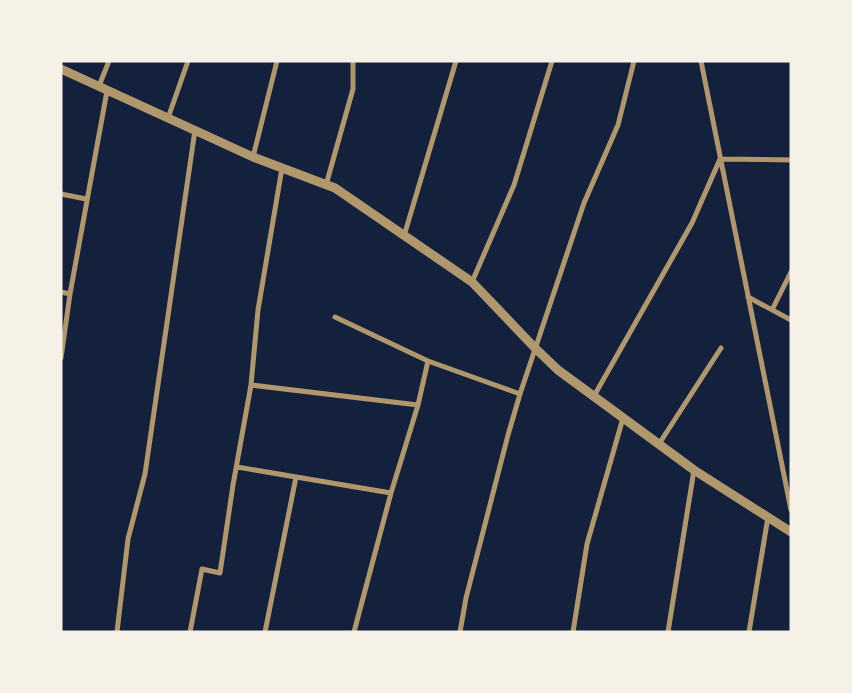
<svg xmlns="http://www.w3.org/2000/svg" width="852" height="693" font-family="'Sofia Sans Condensed',sans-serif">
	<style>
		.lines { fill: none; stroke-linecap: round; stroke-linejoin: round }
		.minor { stroke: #b1986c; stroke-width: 5 }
		.tertiary { stroke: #b1986c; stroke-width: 9 }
	</style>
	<rect width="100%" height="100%" fill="#14213d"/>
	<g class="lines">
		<path class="minor" d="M 701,61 L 791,510
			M 99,86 L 109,61
			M 168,118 L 188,61
			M 253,157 L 277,61
			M 326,185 L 353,89 L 353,61
			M 61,194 L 86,199
			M 404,236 L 456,61
			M 472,282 L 514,185 L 552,61
			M 61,292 L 70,294
			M 748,297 L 791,320
			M 772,310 L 791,272
			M 335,317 L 428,361 L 520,394
			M 61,358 L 70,294 L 107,91
			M 251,385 L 418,405
			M 594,396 L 692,223 L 720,159 L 791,160
			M 659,444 L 721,348
			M 237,467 L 391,493
			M 117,632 L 128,539 L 145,474 L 195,130
			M 190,632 L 202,569 L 220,573 L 233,485 L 251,385 L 258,310 L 282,168
			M 265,632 L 296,477
			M 354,632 L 391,493 L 418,405 L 428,361
			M 460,632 L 466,598 L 508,435 L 520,394 L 584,203 L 618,125 L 634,61
			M 573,632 L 587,544 L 623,418
			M 668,632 L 694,470
			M 749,632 L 768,517"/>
		<path class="tertiary" d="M 61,69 L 253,157 L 335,188 L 472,282 L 535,348 L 558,370 L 694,470 L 791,532"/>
	</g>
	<rect width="852" height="693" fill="none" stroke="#f6f1e7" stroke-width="125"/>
</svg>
